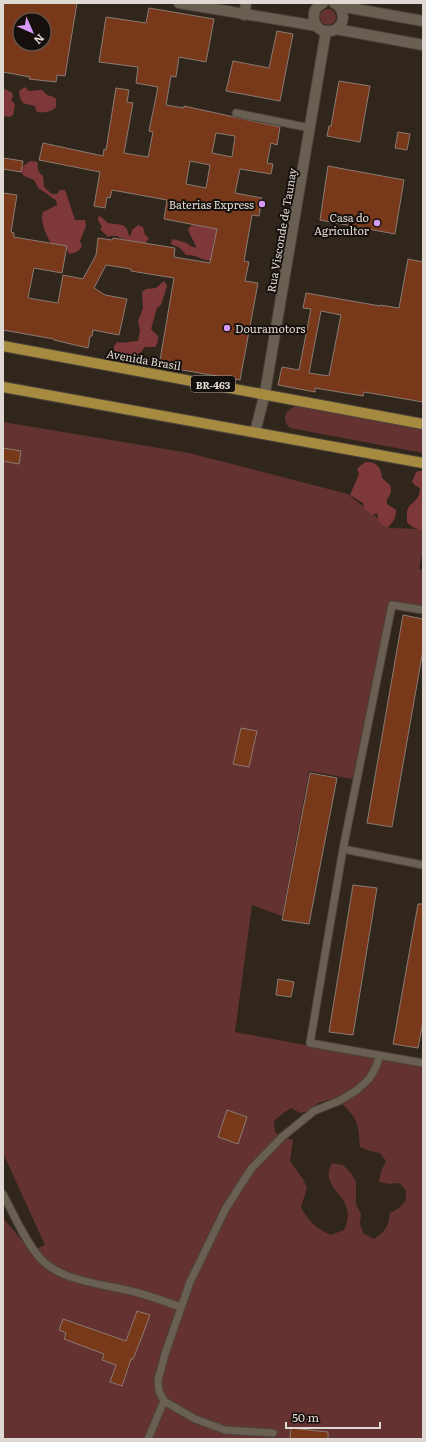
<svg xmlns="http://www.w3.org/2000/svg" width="426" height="1442" font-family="Literata,serif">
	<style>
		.green { fill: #633231; fill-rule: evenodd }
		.forest { fill: #7e3839 }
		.building { fill: #78391b; stroke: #8a7a73; fill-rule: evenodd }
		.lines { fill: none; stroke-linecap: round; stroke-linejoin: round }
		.lane-casing { stroke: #4c443b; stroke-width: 9 }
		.street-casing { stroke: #4c443b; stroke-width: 12 }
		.secondary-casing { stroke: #4c443b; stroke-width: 12 }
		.primary-casing { stroke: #4c443b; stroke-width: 12 }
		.lane { stroke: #6a5f53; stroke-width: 7 }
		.street { stroke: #6a5f53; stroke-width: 10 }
		.secondary { stroke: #6a5f53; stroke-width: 10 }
		.primary { stroke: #a68a3f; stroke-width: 10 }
		.poi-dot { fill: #d89af8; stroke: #15100c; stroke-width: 1.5 }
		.labels { text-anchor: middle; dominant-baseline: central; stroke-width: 4; stroke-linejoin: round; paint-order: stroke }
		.shield { fill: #15100c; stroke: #a39d97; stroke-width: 1 }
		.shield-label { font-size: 10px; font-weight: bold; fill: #e0d9d3 }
		.poi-label { font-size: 11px; fill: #e0d9d3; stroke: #15100c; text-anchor: end }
		.street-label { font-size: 11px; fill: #e0d9d3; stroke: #15100c }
	</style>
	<rect width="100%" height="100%" fill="#30261c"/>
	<path class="green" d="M320 17a8 8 0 1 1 16 0a8 8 0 1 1-16 0Z
		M 296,406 L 423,430 L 423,453 L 290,428 C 281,420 285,410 296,406 Z
		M 3,422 L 189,453 L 348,494 L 390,528 L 423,529 L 423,550 L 419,569 L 423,570 L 423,610 L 390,602 L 358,780 L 309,771 L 282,916 L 252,905 L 235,1032 L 423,1067 L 423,1439 L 3,1439 L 3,1218 L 31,1251 L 45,1245 L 3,1153 ZM 328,1100 L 339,1101 C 358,1119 358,1121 360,1147 L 370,1151 L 380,1153 L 386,1161 L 381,1171 L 379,1182 L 389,1184 L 399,1183 L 406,1190 L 406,1200 L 399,1208 L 390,1213 C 388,1227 386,1231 374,1239 L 364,1234 L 360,1224 L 361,1214 L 356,1204 L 356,1182 L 351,1173 L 343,1165 L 332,1163 C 331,1165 329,1169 329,1172 C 325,1192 359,1198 344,1230 L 331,1235 C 317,1229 307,1220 301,1207 L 307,1188 L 303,1179 L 290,1161 L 293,1140 L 282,1137 L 275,1132 L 274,1121 L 282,1114 L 291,1108 L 300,1113 L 310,1111 L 318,1103 Z"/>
	<path class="forest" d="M 25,87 L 29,91 L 42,90 L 47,95 L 54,97 L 56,99 L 56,107 C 52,112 42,114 36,111 L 35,106 C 23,103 21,105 19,91 Z
		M 5,89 L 10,92 L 12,92 L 13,97 L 11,99 L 15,105 L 13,115 L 10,117 L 3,116 L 3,90 Z
		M 30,161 L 38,162 C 37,169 38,172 43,176 L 44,187 L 52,194 L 57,194 L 60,190 L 65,190 L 75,220 L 85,220 L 86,226 L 80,241 L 82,246 C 79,251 76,253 69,254 L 67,249 L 52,245 C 47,237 39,220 43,212 L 57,205 L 56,200 C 50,197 46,192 39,189 L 34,180 L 24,176 L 21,172 L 22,167 Z
		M 100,216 L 108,223 L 123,225 L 127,229 L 129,236 L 131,235 L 132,230 L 138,225 L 143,227 L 145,235 L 149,238 L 145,244 L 135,243 L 123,238 L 121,239 C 119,235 112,235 108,237 L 100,229 L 102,227 L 98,220 L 98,217 Z
		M 192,225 L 215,227 L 218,230 L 213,244 L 217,248 L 211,261 C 202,260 195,254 186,255 L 180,248 L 171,244 L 172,239 C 176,240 182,241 186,243 C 190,245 191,247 196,248 C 195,241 190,237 188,229 Z
		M 164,281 L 167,286 L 161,305 L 157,308 L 151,329 L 158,336 L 158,342 L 155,347 L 145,347 C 143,349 141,353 138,355 C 132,360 119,357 114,352 L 114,346 L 117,342 C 124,344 131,341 138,341 L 140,331 L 138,321 L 143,308 L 142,292 L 146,289 L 156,288 Z
		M 366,462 C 376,461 382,468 382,478 L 390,485 C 392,491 391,494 387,499 L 387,504 L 396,510 C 396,518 394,521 388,527 C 379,526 379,521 377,513 L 372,515 L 364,508 L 363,503 L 350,495 L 359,474 L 357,469 L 361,465 Z
		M 423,470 L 423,530 C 416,529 411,527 407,522 C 407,519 407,515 407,511 C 410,501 420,502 420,488 L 416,486 L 412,482 L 416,472 Z"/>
	<path class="building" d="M 3,3 L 77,3 L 65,76 L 57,75 L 56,82 L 29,79 L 30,77 L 3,72 ZM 20,20 L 44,20 L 44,44 L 20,44 Z
		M 149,8 L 214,19 L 206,62 L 179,57 L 176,77 L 171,76 L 166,105 L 184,108 L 184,106 L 280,127 L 277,145 L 271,143 L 267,163 L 273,164 L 271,174 L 240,169 L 235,193 L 262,198 L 259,216 L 252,215 L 244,261 L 249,262 L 245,281 L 258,283 L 240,380 L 159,366 L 174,278 L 131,271 L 131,269 L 106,265 L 94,288 L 105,295 L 127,299 L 119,335 L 93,330 L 92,336 L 90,336 L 88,348 L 54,340 L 54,339 L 3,330 L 3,193 L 17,195 L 11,232 L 14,233 L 14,237 L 67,246 L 62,273 L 34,268 L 28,298 L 58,303 L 63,275 L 83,279 L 96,255 L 98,238 L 112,240 L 113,238 L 175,248 L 174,257 L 210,263 L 217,229 L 164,219 L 167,200 L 112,190 L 110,198 L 107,197 L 105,208 L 94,206 L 100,172 L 39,160 L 43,143 L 103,156 L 104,149 L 106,150 L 116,88 L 129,90 L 127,102 L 133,103 L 124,153 L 148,157 L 153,132 L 149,131 L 158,87 L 136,83 L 138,67 L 99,62 L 106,17 L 146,23 ZM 216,133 L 235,136 L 232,157 L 212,153 ZM 190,161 L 210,165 L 206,188 L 186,184 Z
		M 277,31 L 293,34 L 280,101 L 226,91 L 233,61 L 269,68 Z
		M 339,81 L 370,86 L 360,142 L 327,136 L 329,126 L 331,126 Z
		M 398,132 L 410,134 L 407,150 L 395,148 Z
		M 3,158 L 23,161 L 21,172 L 3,169 Z
		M 328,166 L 404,180 L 395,234 L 320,220 Z
		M 408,259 L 423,262 L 423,402 L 364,392 L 363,396 L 315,388 L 315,392 L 278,385 L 282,367 L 299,370 L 311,309 L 303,308 L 306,293 L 380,306 L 380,305 L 399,308 ZM 321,311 L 341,315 L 329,376 L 309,373 Z
		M 3,448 L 21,451 L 19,464 L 3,461 Z
		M 403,615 L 423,619 L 423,650 L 392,827 L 367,823 Z
		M 241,728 L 257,731 L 249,767 L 233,764 Z
		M 310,773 L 337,778 L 309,924 L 282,920 Z
		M 353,885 L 377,888 L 353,1035 L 329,1032 Z
		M 418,904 L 423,904 L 423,1022 L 418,1048 L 393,1044 Z
		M 278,979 L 294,982 L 291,997 L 276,995 Z
		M 227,1110 L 247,1117 L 238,1144 L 218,1137 Z
		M 137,1311 L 150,1315 L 141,1339 L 133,1359 L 131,1359 L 122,1386 L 110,1382 L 116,1365 L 102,1360 L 104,1354 L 64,1339 L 66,1333 L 59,1330 L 63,1319 L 126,1341 Z
		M 291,1428 L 328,1432 L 328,1439 L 290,1439 Z"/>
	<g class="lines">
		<defs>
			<path id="lane" d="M 236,113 L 310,128
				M 423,610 L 392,605 L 343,849 L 310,1043 L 423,1063
				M 343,849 L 423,865
				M 3,1194 C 14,1215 24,1239 39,1257 C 60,1282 105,1284 135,1292 C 150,1296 166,1302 181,1307
				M 273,1433 L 225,1430 L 195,1419 L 164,1401 L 159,1391 L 158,1380 L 165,1354 L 190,1282 L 226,1208 L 251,1169 L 282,1137 L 314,1111 L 339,1101 L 357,1090 L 369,1079 L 376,1067 L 380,1055
				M 148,1439 L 164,1401"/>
			<path id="street" d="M 255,432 L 265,393 L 326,31"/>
			<path id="secondary" d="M 179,3 L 317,26
				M 323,3 C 317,6 313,11 314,18 C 316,42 355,31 339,6
				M 334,3 L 339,6 L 423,21
				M 244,15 L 246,3
				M 336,29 L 423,45"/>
			<path id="primary" d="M 3,346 L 423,424
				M 3,387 L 423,463"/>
		</defs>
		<use href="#lane" class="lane-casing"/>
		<use href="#street" class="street-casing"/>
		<use href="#secondary" class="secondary-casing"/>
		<use href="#primary" class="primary-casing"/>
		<use href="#lane" class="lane"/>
		<use href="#street" class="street"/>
		<use href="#secondary" class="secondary"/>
		<use href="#primary" class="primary"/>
	</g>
	<g class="poi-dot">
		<circle cx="262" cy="204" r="4"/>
		<circle cx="377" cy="223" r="4"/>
		<circle cx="227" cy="328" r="4"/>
	</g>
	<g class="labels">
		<rect class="shield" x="191" y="376" width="44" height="16" rx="3"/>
		<g class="shield-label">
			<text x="213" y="384">BR-463</text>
		</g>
		<g class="poi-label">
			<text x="254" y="204">Baterias Express</text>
			<text x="369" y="217">Casa do<tspan x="369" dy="13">Agricultor</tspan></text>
			<text x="235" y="328" text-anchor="start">Douramotors</text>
		</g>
		<g class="street-label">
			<text transform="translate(281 230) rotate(-80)">Rua Visconde de Taunay</text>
			<text transform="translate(144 359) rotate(10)">Avenida Brasil</text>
		</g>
	</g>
	<rect width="426" height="1442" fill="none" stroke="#e0d9d3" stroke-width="8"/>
	<g transform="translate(32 32) rotate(135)"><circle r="19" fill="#15100c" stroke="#66605c"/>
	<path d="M0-3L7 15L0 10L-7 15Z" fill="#d89af8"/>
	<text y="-6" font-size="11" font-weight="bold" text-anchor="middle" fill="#e0d9d3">N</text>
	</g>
	<path d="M286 1422v6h94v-6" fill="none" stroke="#e0d9d3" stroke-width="2"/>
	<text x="292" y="1422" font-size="12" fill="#e0d9d3" stroke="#15100c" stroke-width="3" paint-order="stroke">50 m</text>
</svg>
